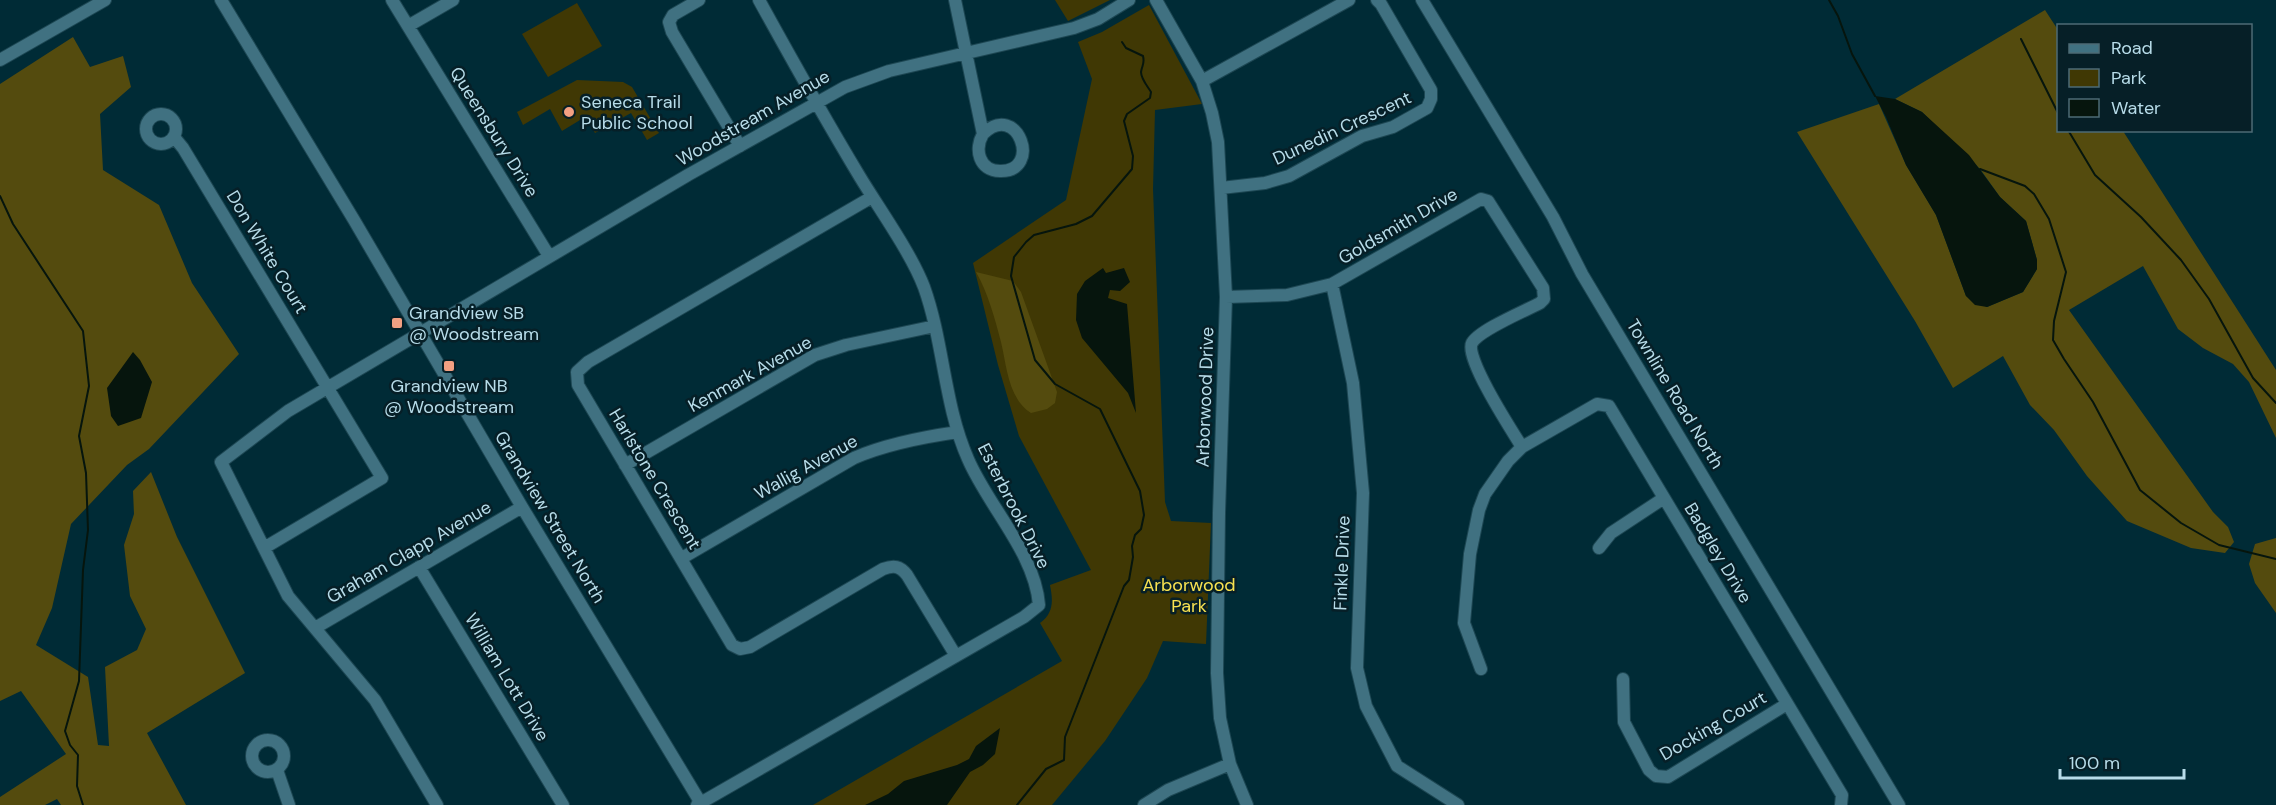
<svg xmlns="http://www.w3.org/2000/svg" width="2276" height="805" font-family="'DM Sans',sans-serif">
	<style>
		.green { fill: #403804 }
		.forest { fill: #544b0e }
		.water { fill: #06150d }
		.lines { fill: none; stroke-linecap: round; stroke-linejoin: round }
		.stream { stroke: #06150d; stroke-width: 2 }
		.minor-casing { stroke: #1d4753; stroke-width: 14 }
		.minor { stroke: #407181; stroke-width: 12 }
		.poi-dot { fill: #f3a082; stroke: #061f27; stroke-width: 2 }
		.labels { text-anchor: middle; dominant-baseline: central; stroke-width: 5; stroke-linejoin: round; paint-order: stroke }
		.poi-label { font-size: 18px; fill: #b7dce9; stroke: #061f27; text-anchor: start }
		.street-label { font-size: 18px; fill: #b7dce9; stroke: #061f27 }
		.park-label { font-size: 18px; fill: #f8e251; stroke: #061f27 }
	</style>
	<rect width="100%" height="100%" fill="#002b36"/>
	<path class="green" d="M 1055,0 L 1110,0 L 1068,21 Z
		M 577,3 L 602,46 L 548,77 L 522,34 Z
		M 1149,5 L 1202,104 L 1155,110 L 1153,189 L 1165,502 L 1171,521 L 1211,523 L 1206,644 L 1163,641 L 1147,678 L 1105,741 L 1052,805 L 813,805 L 1062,661 L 1040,623 C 1054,613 1053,600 1050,585 L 1091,570 L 1019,436 L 998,365 L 973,263 L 1066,200 L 1092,79 L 1078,42 L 1102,32 Z
		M 577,80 L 623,82 L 632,87 L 659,133 L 647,140 L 631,113 L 595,133 L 585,117 L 562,131 L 550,109 L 523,125 L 517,112 Z"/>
	<path class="forest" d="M 2045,10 L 2058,30 L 2058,130 L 2123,131 L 2276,370 L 2276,438 L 2249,382 L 2233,364 L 2203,348 L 2178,329 L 2143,266 L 2069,310 L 2213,512 L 2228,527 L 2234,542 L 2225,553 L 2191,548 L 2127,521 L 2087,476 L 2054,430 L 2030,405 L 2003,356 L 1953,388 L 1915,321 L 1797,132 L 1879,104 L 1906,165 L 1936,215 L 1966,296 L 1987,307 L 2023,292 L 2037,269 L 2037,260 L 2026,221 L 2000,197 L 1980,169 L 1922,112 L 1895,99 Z
		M 73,37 L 90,67 L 123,56 L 131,87 L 100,114 L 103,170 L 159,205 L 192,283 L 239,354 L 149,449 L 127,465 L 71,524 L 52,608 L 36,645 L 88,677 L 98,745 L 109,746 L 105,667 L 137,650 L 146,629 L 130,596 L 124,545 L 134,514 L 133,491 L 151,472 L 177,537 L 245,673 L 147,733 L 186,805 L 61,805 L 57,799 L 45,805 L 0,805 L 0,797 L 66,754 L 21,691 L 0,701 L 0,84 Z
		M 976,272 L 1013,281 L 1021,292 L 1057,392 L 1055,403 L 1047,409 L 1031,413 C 1008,398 1007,367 1001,342 C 995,319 988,293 976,272 Z
		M 2276,538 L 2276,613 L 2255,583 L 2249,564 L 2255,544 Z"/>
	<path class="water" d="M 1875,96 L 1895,99 L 1922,112 L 1969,155 L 2000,197 L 2026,221 L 2037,260 L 2037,269 L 2023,292 L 1987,307 L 1975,305 L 1966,296 L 1936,215 L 1906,165 L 1886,117 Z
		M 1103,268 L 1106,273 L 1124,268 L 1130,282 L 1120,291 L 1110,290 L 1108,298 L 1127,304 L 1136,413 L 1128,393 L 1082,338 L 1076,320 L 1077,294 L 1085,281 Z
		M 133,352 L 140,360 L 152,382 L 141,418 L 118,426 L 111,416 L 107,388 Z
		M 1000,728 L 995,754 L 983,765 L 970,772 L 947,805 L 865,805 L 888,794 L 904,781 L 957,765 L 969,759 L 976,746 Z"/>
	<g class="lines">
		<path class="stream" d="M 1829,0 L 1838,16 L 1852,54 L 1875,96
			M 2021,39 L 2058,113
			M 2068,130 L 2095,175 L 2141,217 L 2181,260 L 2209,299 L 2253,378 L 2276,403
			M 1980,169 L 2025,186 L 2034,194 L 2049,219 L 2066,272 L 2054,321 L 2053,340 L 2064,359 L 2093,402 L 2140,490 L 2181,523 L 2219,545 L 2276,559
			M 0,196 L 13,224 L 83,331 L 89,386 L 79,436 L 86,473 L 88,530 L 83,570 L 79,681 L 65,731 L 70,745 L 78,755 L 77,786 L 83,805
			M 1017,805 L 1046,769 L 1064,760 L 1065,737 L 1124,586 L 1129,580 L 1133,557 L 1132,546 L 1135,535 L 1141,529 L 1144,515 L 1140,491 L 1100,409 L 1055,384 L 1035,360 L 1011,276 L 1014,257 L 1026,242 L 1034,235 L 1076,224 L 1092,216 L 1132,169 L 1133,156 L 1124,121 L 1127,114 L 1150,98 L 1151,92 C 1148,87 1141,79 1141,72 C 1142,65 1145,64 1143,56 L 1126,48 L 1122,42"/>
		<defs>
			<path id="minor" d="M 221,0 L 354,220 L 522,507 L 702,805
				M 392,0 L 549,256
				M 699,0 L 673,15 L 669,22 L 672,32 L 740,146
				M 955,0 L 983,134 C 974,149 979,171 1000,171 C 1043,172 1018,100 983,134
				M 1156,0 L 1202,81 L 1212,113 L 1218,142 L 1226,297 L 1219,513 L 1217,673 L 1220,718 L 1230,764 L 1247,805
				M 1422,0 L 1553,217 L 1582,274 L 1899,805
				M 408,26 L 453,0
				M 0,60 L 105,0
				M 1202,81 L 1349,0
				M146 129a15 15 0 1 1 30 0a15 15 0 1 1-30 0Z
				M 174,137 L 183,148 L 382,478 L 264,548
				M 1221,188 L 1265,183 L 1289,176 L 1362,136 L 1393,127 L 1427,108 L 1431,99 L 1431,90 L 1381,4 L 1377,0
				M 872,197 L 588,362 L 577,372 L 578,385 L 732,645 L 740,649 L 750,647 L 883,569 C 894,565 900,566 907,575 L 956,656
				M 1332,284 L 1353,383 L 1363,493 L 1357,668 L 1366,706 L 1397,766 L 1458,805
				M 1226,297 L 1287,295 L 1332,284 L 1481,199 L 1488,201 L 1543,288 L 1544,299 L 1540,303 C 1525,311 1479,330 1472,343 C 1464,357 1512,431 1522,447
				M 625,465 L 815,355 L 846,345 L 935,326
				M 1599,548 L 1611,533 L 1664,498
				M 682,558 L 854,458 C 886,444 923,437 958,432
				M 419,567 L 563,805
				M 315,628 L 522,507
				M 1481,669 L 1464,623 L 1470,554 L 1479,510 L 1485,494 L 1508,461 L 1522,447 L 1597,404 L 1609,406 L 1842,795 L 1841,805
				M 1623,679 L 1624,722 L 1649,770 L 1656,776 L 1668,777 L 1787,704
				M252 756a16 16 0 1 1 32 0a16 16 0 1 1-32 0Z
				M 277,770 L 289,805
				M 437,805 L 375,700 L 288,596 L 221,462 L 288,411 L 688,175 L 845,87 L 889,71 L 1074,28 L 1098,19 L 1129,0
				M 697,805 L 1024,617 L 1039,605 C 1035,553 988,506 968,459 C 944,405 944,343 924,287 C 911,253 880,210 860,177 C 825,119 792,60 759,0
				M 1144,805 L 1168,790 L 1230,764"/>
		</defs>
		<use href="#minor" class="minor-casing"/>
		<use href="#minor" class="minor"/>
	</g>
	<g class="poi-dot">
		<circle cx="569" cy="112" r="6"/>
		<rect x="391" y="317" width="12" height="12" rx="3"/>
		<rect x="443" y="360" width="12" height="12" rx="3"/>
	</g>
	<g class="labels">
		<g class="poi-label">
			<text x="581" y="102">Seneca Trail<tspan x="581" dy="21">Public School</tspan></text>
			<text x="409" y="313">Grandview SB<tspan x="409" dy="21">@ Woodstream</tspan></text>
			<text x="449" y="386" text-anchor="middle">Grandview NB<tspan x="449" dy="21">@ Woodstream</tspan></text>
		</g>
		<g class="street-label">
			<text transform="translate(753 118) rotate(-30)">Woodstream Avenue</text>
			<text transform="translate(1342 128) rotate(-25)">Dunedin Crescent</text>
			<text transform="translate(494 132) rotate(58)">Queensbury Drive</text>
			<text transform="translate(1398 226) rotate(-30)">Goldsmith Drive</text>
			<text transform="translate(267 252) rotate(59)">Don White Court</text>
			<text transform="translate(750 374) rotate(-29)">Kenmark Avenue</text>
			<text transform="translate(1675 394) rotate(59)">Townline Road North</text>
			<text transform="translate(1205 397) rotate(-88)">Arborwood Drive</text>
			<text transform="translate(806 467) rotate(-29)">Wallig Avenue</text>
			<text transform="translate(655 479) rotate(59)">Harlstone Crescent</text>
			<text transform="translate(1014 506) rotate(63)">Esterbrook Drive</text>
			<text transform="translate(550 517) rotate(59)">Grandview Street North</text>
			<text transform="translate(409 552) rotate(-30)">Graham Clapp Avenue</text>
			<text transform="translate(1718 553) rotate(59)">Badgley Drive</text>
			<text transform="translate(1342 563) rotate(-88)">Finkle Drive</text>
			<text transform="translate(507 677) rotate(59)">William Lott Drive</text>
			<text transform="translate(1713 726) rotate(-30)">Docking Court</text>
		</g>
		<g class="park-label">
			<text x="1189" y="585">Arborwood<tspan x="1189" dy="21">Park</tspan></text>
		</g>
	</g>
	<rect x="2057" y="24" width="195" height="108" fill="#061f27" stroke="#4d6b75" stroke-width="1.5"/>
	<rect x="2069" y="44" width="30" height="9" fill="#407181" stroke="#4d6b75" stroke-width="1.5"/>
	<text x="2111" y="54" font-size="18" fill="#b7dce9">Road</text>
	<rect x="2069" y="69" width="30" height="18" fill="#403804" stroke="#4d6b75" stroke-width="1.5"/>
	<text x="2111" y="84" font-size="18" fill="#b7dce9">Park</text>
	<rect x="2069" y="99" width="30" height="18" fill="#06150d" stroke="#4d6b75" stroke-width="1.5"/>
	<text x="2111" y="114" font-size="18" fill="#b7dce9">Water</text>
	<path d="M2060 769v9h124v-9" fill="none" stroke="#b7dce9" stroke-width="3"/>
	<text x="2069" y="769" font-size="18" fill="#b7dce9" stroke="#061f27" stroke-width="4.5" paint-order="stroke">100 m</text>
</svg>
